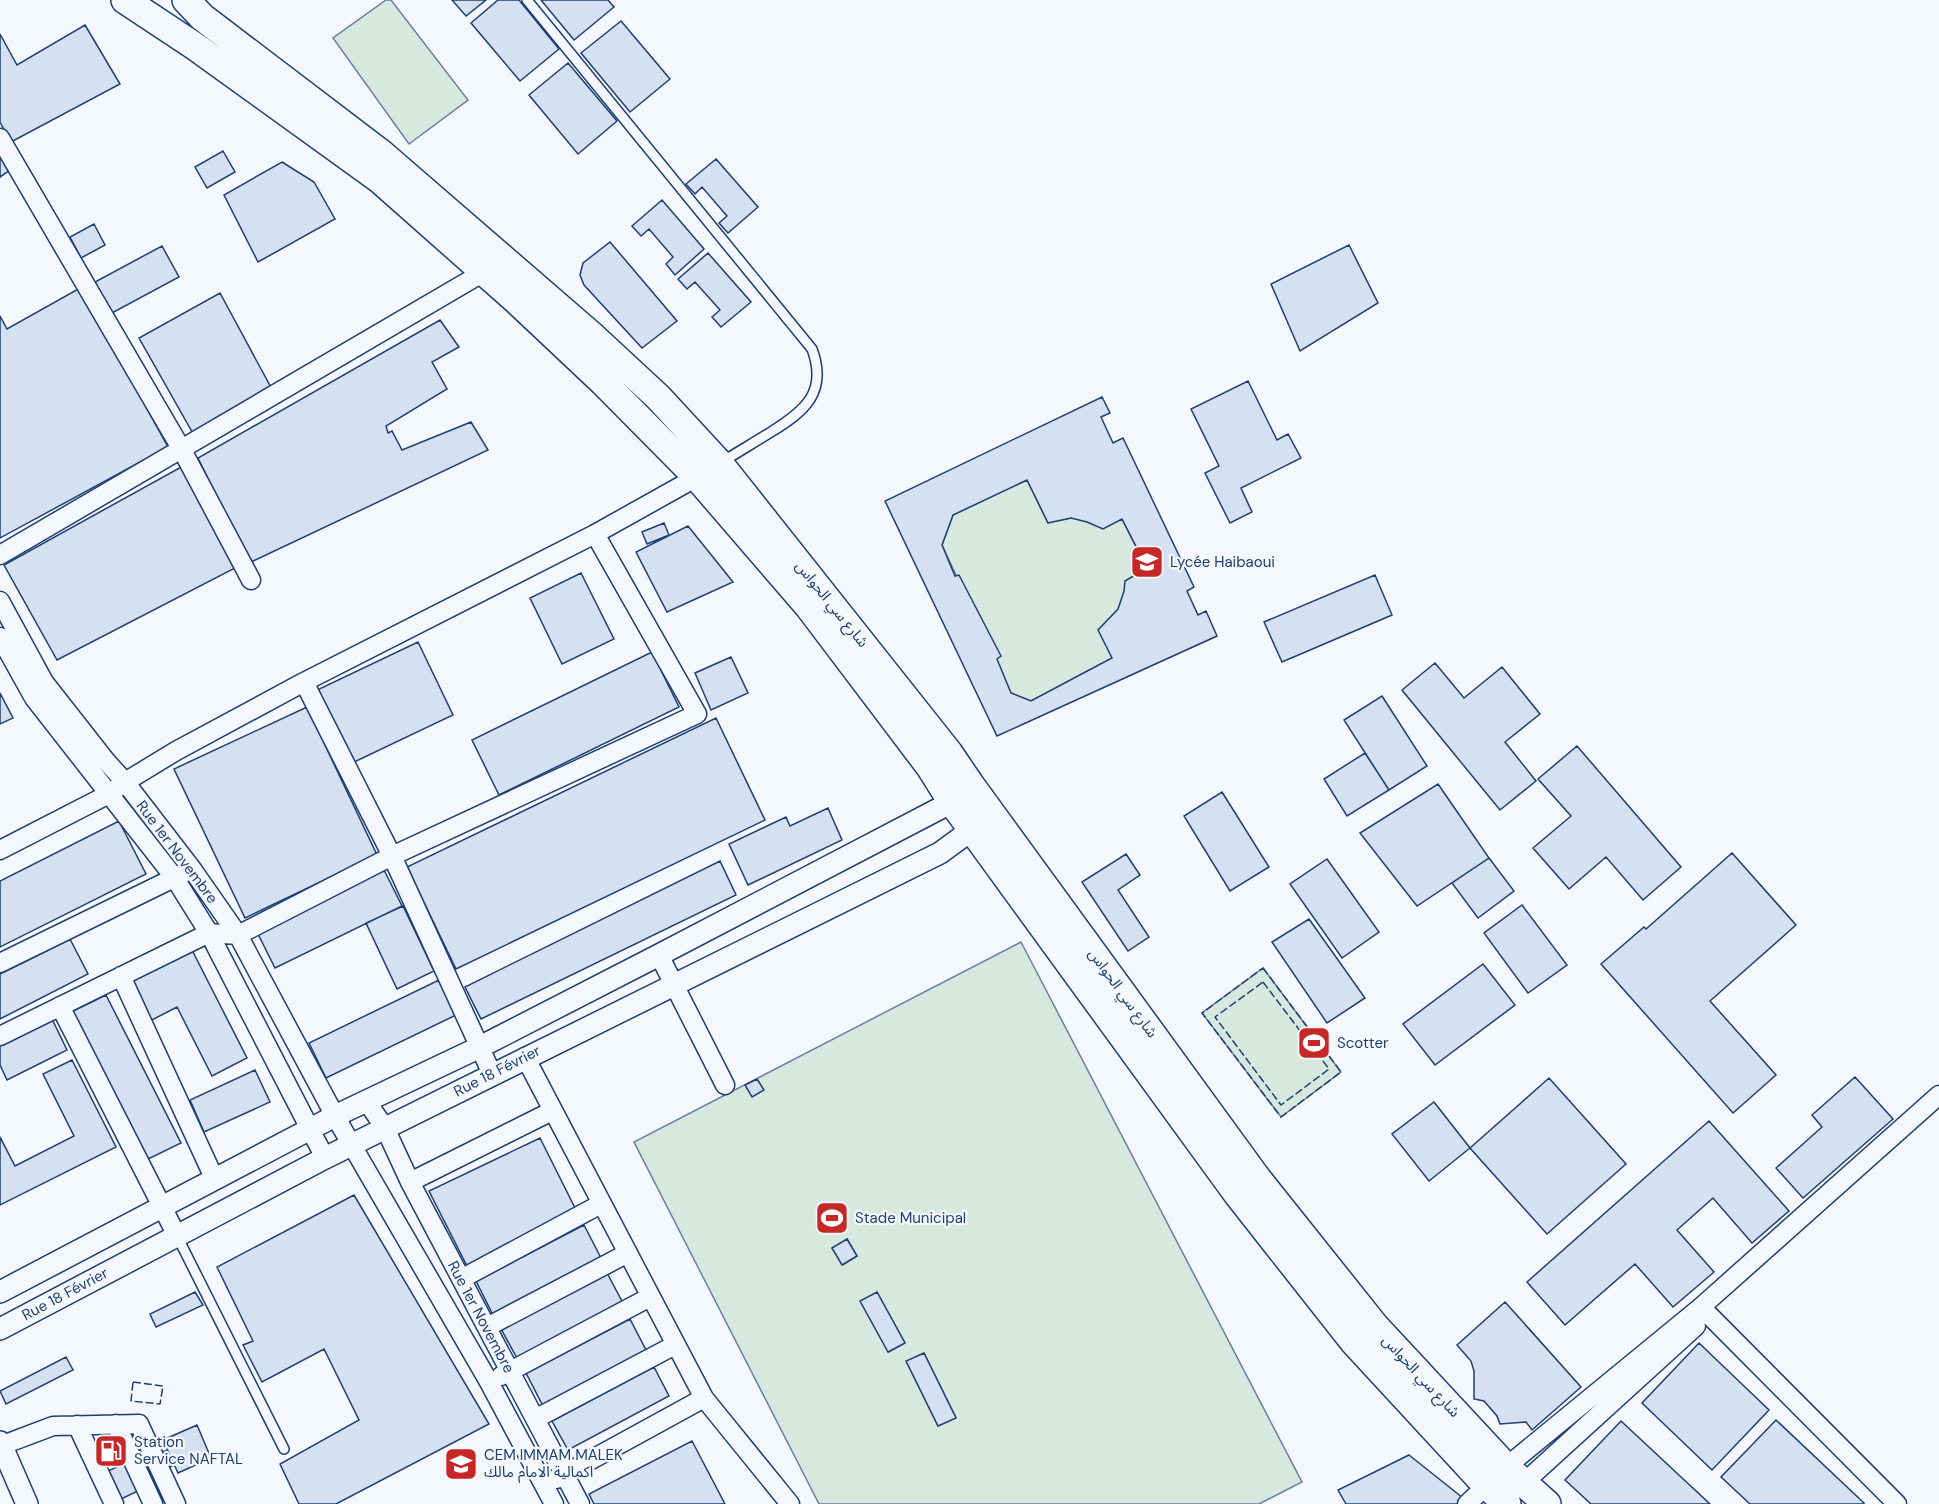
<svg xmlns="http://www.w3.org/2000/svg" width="1939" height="1504" font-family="'DM Sans','Noto Sans Arabic',sans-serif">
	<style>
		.green { fill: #d7e8df; stroke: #687fa3; stroke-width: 1.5; fill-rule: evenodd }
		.building { fill: #d5e0f0; stroke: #1d3f73; stroke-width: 1.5; fill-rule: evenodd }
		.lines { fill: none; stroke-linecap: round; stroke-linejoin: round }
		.service-casing { stroke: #1d3f73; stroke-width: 12 }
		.minor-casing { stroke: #1d3f73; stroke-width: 21 }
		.tertiary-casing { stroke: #1d3f73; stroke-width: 24 }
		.primary-casing { stroke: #1d3f73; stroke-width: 30 }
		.service { stroke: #f4f7fb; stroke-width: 9 }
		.minor { stroke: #f4f7fb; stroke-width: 18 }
		.tertiary { stroke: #f4f7fb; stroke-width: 21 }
		.primary { stroke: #f4f7fb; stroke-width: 27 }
		.fence { stroke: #1d3f73; stroke-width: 1.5; stroke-dasharray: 8 3; stroke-linecap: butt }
		.labels { text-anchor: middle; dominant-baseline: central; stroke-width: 4.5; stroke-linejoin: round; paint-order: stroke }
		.poi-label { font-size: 15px; fill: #1d3f73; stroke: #f4f7fb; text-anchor: start }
		.street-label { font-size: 15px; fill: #1d3f73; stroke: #f4f7fb }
	</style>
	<rect width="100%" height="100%" fill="#f4f7fb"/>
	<path class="green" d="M 386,0 L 391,0 L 468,100 L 409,144 L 333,38 Z
		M 1027,480 L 1048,523 L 1071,518 L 1122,519 L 1169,613 L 1112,658 L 1031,701 L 1011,693 L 942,545 L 953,515 Z
		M 1021,942 L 1302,1482 L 1259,1504 L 819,1504 L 634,1142 ZM 847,1239 L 857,1256 L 843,1265 L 832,1248 ZM 877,1292 L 905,1343 L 889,1352 L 888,1352 ZM 924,1353 L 956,1418 L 938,1426 L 907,1362 Z
		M 1263,968 L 1341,1072 L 1281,1117 L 1202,1013 Z"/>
	<path class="building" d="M 452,0 L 486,0 L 466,16 Z
		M 498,0 L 519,0 L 559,49 L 520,81 L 471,23 Z
		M 541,0 L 608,0 L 614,7 L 574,40 Z
		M 621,21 L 670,79 L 630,112 L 581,53 Z
		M 85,25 L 120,84 L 11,142 L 0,122 L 0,34 L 17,65 Z
		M 568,63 L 617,121 L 578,154 L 529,95 Z
		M 223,151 L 235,172 L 207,188 L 195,167 Z
		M 0,153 L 10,170 L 0,177 Z
		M 716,159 L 758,207 L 728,233 L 719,223 L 727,216 L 702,187 L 695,194 L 686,184 Z
		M 282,162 L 314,182 L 335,219 L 258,262 L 224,195 Z
		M 662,200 L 704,249 L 675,275 L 666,264 L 673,257 L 649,229 L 641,236 L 632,226 Z
		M 94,224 L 105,245 L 81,258 L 70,237 Z
		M 610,242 L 677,321 L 642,348 L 584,285 L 580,275 L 583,263 Z
		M 1349,245 L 1378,303 L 1300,351 L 1271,284 Z
		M 162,246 L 179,277 L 112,313 L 95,282 Z
		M 708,253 L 751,302 L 721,327 L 712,317 L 720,310 L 695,282 L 687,289 L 678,279 Z
		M 80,288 L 168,447 L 0,538 L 0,316 L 7,329 Z
		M 220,293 L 274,393 L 195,437 L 139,338 Z
		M 440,320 L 459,347 L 432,362 L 447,389 L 386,426 L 388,433 L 392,431 L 402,450 L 471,422 L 488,450 L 249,563 L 198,458 Z
		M 1248,381 L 1277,440 L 1288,434 L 1301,458 L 1241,488 L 1252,512 L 1230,523 L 1205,473 L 1219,466 L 1191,409 Z
		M 1102,397 L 1110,413 L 1101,417 L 1113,443 L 1123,438 L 1194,587 L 1187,591 L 1198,615 L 1206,611 L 1217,636 L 997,736 L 885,501 ZM 1027,480 L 1048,523 L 1071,518 L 1087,522 L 1103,529 L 1122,519 L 1147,568 L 1125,581 L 1124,591 L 1118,609 L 1098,630 L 1112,658 L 1031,701 L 1011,693 L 997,659 L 1001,656 L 959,575 L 955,576 L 942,545 L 953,515 Z
		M 183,466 L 235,568 L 57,660 L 4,565 Z
		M 664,523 L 669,535 L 647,544 L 642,532 Z
		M 688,526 L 733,582 L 667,612 L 636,552 Z
		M 581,573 L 614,639 L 562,664 L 530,598 Z
		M 1375,575 L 1392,615 L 1282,662 L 1264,622 Z
		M 418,642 L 453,715 L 350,764 L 315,691 Z
		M 652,652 L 679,707 L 499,795 L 472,740 Z
		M 731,657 L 748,693 L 711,710 L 695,673 Z
		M 1435,663 L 1464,698 L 1502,667 L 1540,714 L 1505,742 L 1536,781 L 1500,810 L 1402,690 Z
		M 0,693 L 13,718 L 0,724 Z
		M 1382,696 L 1427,766 L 1389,790 L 1344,720 Z
		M 307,707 L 377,855 L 245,918 L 174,769 Z
		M 716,718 L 765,820 L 456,969 L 407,867 Z
		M 1577,746 L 1681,867 L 1643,900 L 1606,857 L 1569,889 L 1533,848 L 1571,816 L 1538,779 Z
		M 1365,753 L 1389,790 L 1347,816 L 1324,779 Z
		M 1438,784 L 1489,858 L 1417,906 L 1360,833 Z
		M 1222,792 L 1269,867 L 1230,891 L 1184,816 Z
		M 828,808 L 842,840 L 748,885 L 729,844 L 786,817 L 790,826 Z
		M 119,821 L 146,874 L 0,947 L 0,881 Z
		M 1732,853 L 1796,925 L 1710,1001 L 1776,1075 L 1733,1113 L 1601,964 L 1644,927 L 1646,929 Z
		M 1126,854 L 1140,875 L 1118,890 L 1149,937 L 1128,951 L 1082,882 Z
		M 1489,858 L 1514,891 L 1478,918 L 1452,883 Z
		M 1327,859 L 1379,932 L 1342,958 L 1290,884 Z
		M 720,861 L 736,895 L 481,1019 L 465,987 Z
		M 384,870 L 402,906 L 275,968 L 257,932 Z
		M 1522,905 L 1567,965 L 1528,993 L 1484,933 Z
		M 403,906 L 434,971 L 397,989 L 366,923 Z
		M 1309,919 L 1365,998 L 1327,1023 L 1272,942 Z
		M 70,939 L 88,974 L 0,1019 L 0,974 Z
		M 192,950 L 247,1058 L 212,1076 L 177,1007 L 148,1022 L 128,983 Z
		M 1483,964 L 1515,1005 L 1435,1065 L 1403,1024 Z
		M 439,980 L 456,1015 L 326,1078 L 309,1043 Z
		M 106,995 L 181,1143 L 142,1162 L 67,1014 Z
		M 52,1019 L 67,1050 L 7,1080 L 0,1065 L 0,1045 Z
		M 72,1060 L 116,1147 L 0,1205 L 0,1137 L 15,1166 L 74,1136 L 43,1074 Z
		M 255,1070 L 270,1102 L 204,1132 L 190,1100 Z
		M 1855,1077 L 1893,1119 L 1803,1198 L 1776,1168 L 1822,1127 L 1812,1115 Z
		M 1549,1078 L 1626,1164 L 1547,1234 L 1470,1148 Z
		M 757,1079 L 764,1090 L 752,1097 L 745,1085 Z
		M 1434,1102 L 1470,1148 L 1429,1181 L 1392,1134 Z
		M 1709,1121 L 1789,1211 L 1752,1243 L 1713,1198 L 1677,1230 L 1714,1272 L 1673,1307 L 1635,1264 L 1565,1325 L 1527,1282 Z
		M 540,1138 L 576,1210 L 467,1266 L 429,1191 Z
		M 354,1195 L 489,1424 L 336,1504 L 299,1504 L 280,1464 L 359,1420 L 324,1349 L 262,1382 L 243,1345 L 253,1341 L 217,1267 Z
		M 584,1225 L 603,1262 L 495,1319 L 476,1281 Z
		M 847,1239 L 857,1256 L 842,1265 L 832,1248 Z
		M 606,1271 L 624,1305 L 518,1360 L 500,1327 Z
		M 195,1292 L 203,1305 L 156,1327 L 150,1314 Z
		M 877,1292 L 905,1343 L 888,1352 L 860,1301 Z
		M 1505,1302 L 1581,1387 L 1532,1430 L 1526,1422 L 1500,1424 L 1497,1416 L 1484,1401 L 1474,1399 L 1474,1371 L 1471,1361 L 1457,1345 Z
		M 630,1319 L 647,1352 L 543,1406 L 526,1373 Z
		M 1699,1343 L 1769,1410 L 1712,1470 L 1642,1403 Z
		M 924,1353 L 956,1418 L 938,1426 L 906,1361 Z
		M 66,1357 L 73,1370 L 6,1404 L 0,1391 Z
		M 654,1367 L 669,1396 L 568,1450 L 552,1421 Z
		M 1776,1420 L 1864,1503 L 1864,1504 L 1750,1504 L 1721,1477 Z
		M 1621,1421 L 1710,1504 L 1591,1504 L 1565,1480 Z
		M 197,1425 L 211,1458 L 178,1473 L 163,1440 Z
		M 692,1441 L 725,1504 L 594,1504 L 589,1494 Z
		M 167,1450 L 174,1465 L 156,1474 L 159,1481 L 119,1500 L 106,1472 L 146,1453 L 149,1459 Z
		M 1409,1455 L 1468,1502 L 1466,1504 L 1346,1504 L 1338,1490 Z"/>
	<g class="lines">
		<defs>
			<path id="service" d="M 527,0 L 812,349 C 828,392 805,411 771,432 C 755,442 738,452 722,462
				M 177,1236 L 284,1449"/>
			<path id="minor" d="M 0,138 L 182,450 L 251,580
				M 0,555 L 484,272
				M 0,601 L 44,682 L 106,761 L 125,782 L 192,869 L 238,935 L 335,1116 L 489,1382 L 554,1504
				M 0,637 L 34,698 L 174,877 L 209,933 L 325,1158
				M 304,682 L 392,856 L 492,1074
				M 0,850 L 109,794 L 125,782 L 176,751 L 304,682 L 595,534 L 697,477
				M 659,955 L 725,1085
				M 0,963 L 184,873
				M 121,976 L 215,1180
				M 60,1006 L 177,1236
				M 0,1036 L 209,933 L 238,935 L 392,856 L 697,714 L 595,534
				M 525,1057 L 704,1398 L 790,1504
				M 367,1102 L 385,1128 L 410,1182 L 580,1504
				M 410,1182 L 552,1111
				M 461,1279 L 601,1204
				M 1701,1307 L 1897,1504
				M 487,1327 L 628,1253
				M 501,1376 L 650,1297
				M 535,1419 L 675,1345
				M 116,1424 L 153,1504
				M 77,1425 L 114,1504
				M 0,1446 L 53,1426 L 139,1424 L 176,1504
				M 556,1479 L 704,1398
				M 1517,1489 L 1696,1326
				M 1467,1504 L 1506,1467 L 1701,1307 L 1939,1095"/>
			<path id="tertiary" d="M 0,1292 L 335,1116 L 480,1047 L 659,955 L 952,802 L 961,793
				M 0,1329 L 325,1158 L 940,853 L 985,820
				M 0,1442 L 27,1504"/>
			<path id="primary" d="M 125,0 L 196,47 L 379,179 L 517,301 L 603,382 L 697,477 L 809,607 L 930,767 L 952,802 L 1238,1195 L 1353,1341 L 1486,1485 L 1507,1504
				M 186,0 L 202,17 L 382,154 L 590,334 L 658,397 L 719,463 L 949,753 L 970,784 L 1257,1178 L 1375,1326 L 1506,1467 L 1547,1504"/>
		</defs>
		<use href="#service" class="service-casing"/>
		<use href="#minor" class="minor-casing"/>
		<use href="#tertiary" class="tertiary-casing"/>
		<use href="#primary" class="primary-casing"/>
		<use href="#service" class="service"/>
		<use href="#minor" class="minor"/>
		<use href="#tertiary" class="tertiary"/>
		<use href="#primary" class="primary"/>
		<path class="fence" d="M 1263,968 L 1341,1072 L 1281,1117 L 1202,1013 Z
			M 1263,982 L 1329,1069 L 1281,1105 L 1215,1017 Z
			M 133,1382 L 163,1386 L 160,1404 L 131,1401 Z"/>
	</g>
	<defs>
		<symbol id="university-square" viewBox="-11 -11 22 22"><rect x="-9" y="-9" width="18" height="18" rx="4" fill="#c62828" stroke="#f4f7fb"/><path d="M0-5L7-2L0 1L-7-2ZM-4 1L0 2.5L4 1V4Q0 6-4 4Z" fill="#fff"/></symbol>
		<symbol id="stadium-square" viewBox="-11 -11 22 22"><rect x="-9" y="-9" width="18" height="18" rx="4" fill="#c62828" stroke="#f4f7fb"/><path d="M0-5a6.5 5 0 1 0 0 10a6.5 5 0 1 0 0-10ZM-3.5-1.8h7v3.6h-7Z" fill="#fff"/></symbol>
		<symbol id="fuel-square" viewBox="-11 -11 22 22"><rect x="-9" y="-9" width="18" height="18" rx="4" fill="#c62828" stroke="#f4f7fb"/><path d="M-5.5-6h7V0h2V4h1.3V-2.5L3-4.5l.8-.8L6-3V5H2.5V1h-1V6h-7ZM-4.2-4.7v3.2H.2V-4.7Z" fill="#fff"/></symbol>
	</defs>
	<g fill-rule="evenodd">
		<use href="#university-square" x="1128" y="543" width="38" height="38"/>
		<use href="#stadium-square" x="1295" y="1024" width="38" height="38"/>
		<use href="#stadium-square" x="813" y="1199" width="38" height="38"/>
		<use href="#fuel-square" x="92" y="1432" width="38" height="38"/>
		<use href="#university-square" x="442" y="1445" width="38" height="38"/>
	</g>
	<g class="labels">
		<g class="poi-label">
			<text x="1170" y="562">Lycée Haibaoui</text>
			<text x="1337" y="1043">Scotter</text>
			<text x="855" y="1218">Stade Municipal</text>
			<text x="134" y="1442">Station<tspan x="134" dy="17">Service NAFTAL</tspan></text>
			<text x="484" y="1455">CEM IMMAM MALEK<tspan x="484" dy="17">اكمالية الامام مالك</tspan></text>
		</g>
		<g class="street-label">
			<text transform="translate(832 604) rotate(51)">شارع سي الحواس</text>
			<text transform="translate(177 852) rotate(53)">Rue 1er Novembre</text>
			<text transform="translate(1123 993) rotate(54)">شارع سي الحواس</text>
			<text transform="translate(497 1071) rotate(-27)">Rue 18 Février</text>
			<text transform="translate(65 1294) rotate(-28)">Rue 18 Février</text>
			<text transform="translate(481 1317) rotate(62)">Rue 1er Novembre</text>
			<text transform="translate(1421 1376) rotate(47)">شارع سي الحواس</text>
		</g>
	</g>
</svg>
